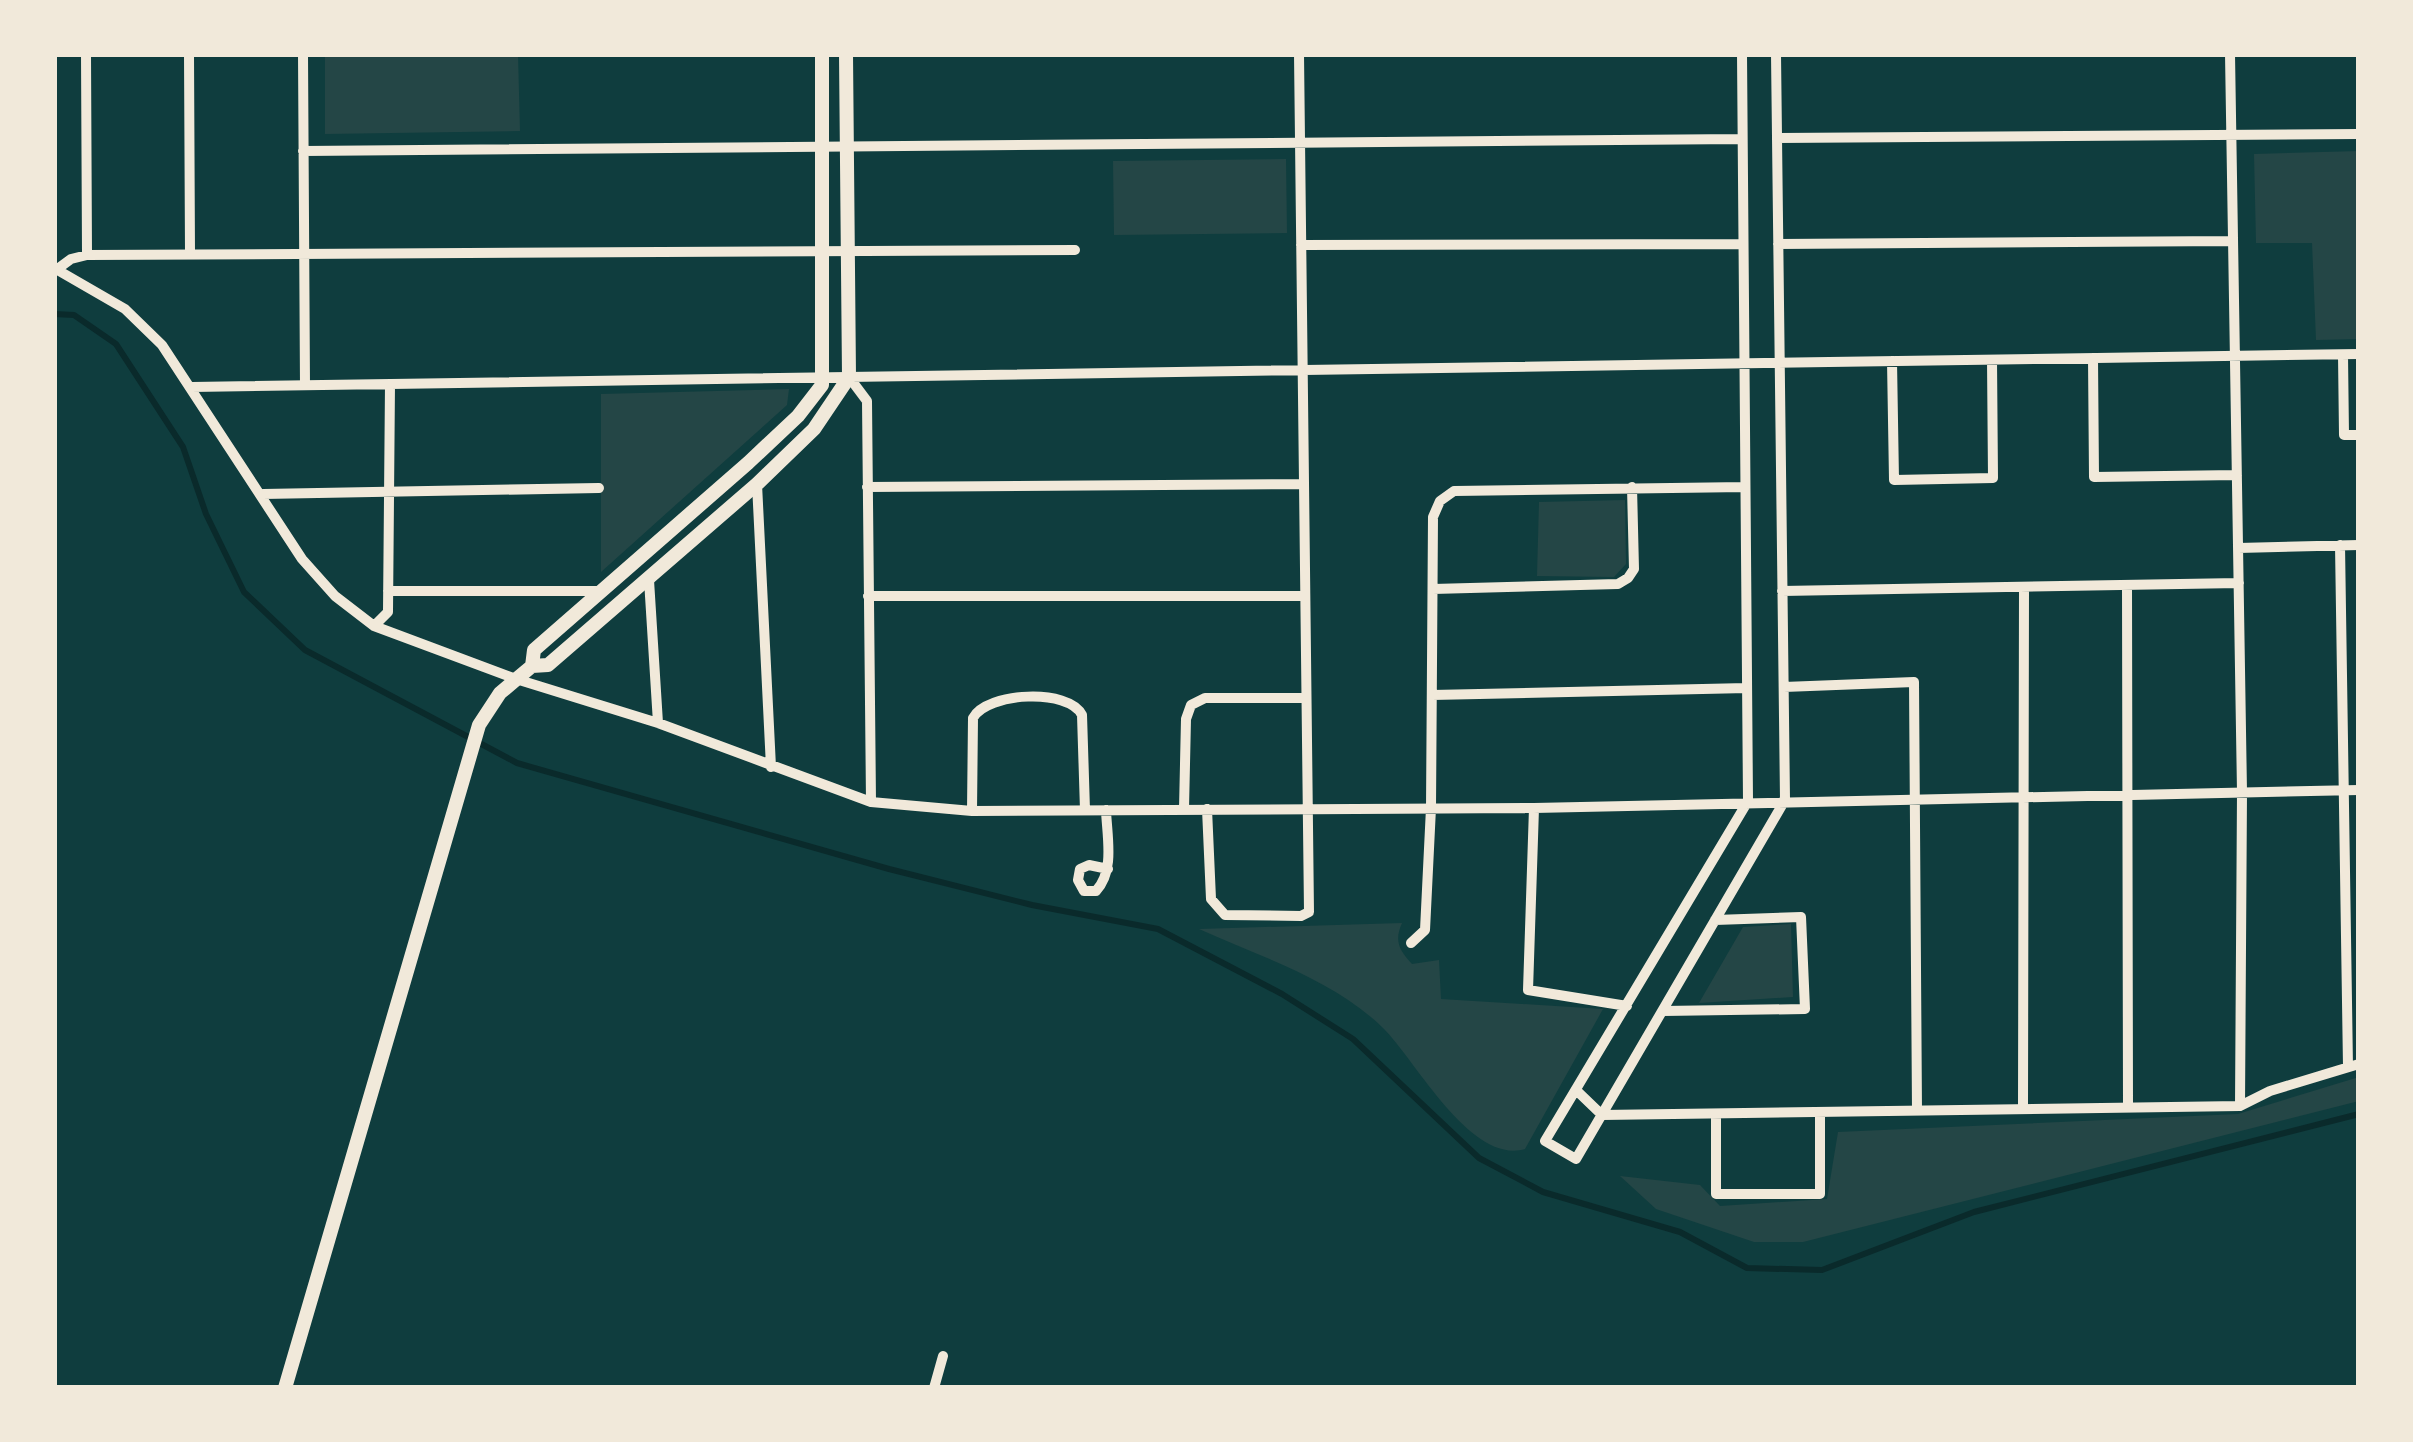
<svg xmlns="http://www.w3.org/2000/svg" width="2413" height="1442" font-family="Roboto,sans-serif">
	<style>
		.green { fill: #244646 }
		.lines { fill: none; stroke-linecap: round; stroke-linejoin: round }
		.stream { stroke: #0a2a2b; stroke-width: 6 }
		.minor { stroke: #f1e9da; stroke-width: 10 }
		.tertiary { stroke: #f1e9da; stroke-width: 14 }
	</style>
	<rect width="100%" height="100%" fill="#0f3d3e"/>
	<path class="green" d="M 325,54 L 518,54 L 520,131 L 325,134 Z
		M 2359,151 L 2359,339 L 2316,340 L 2312,243 L 2256,243 L 2254,154 Z
		M 1286,159 L 1287,233 L 1114,235 L 1113,161 Z
		M 789,389 L 787,405 L 601,572 L 601,394 Z
		M 1625,500 L 1626,564 L 1614,577 L 1537,576 L 1539,502 Z
		M 1402,923 C 1394,941 1399,950 1412,964 L 1439,960 L 1441,999 L 1603,1009 L 1525,1149 C 1471,1165 1416,1061 1384,1029 C 1335,980 1261,957 1199,929 Z
		M 1791,924 L 1793,997 L 1699,1003 L 1743,927 Z
		M 2359,1077 L 2359,1101 L 1803,1242 L 1754,1242 L 1656,1209 L 1620,1176 L 1700,1185 L 1720,1206 L 1827,1199 L 1838,1132 L 2238,1114 Z"/>
	<g class="lines">
		<path class="stream" d="M 54,314 L 74,315 L 116,344 L 183,447 L 206,514 L 244,592 L 305,650 L 517,763 L 889,869 L 1032,905 L 1158,929 L 1282,994 L 1353,1039 L 1479,1158 L 1543,1192 L 1680,1232 L 1747,1268 L 1822,1270 L 1974,1212 L 2359,1114"/>
		<path class="minor" d="M 86,54 L 87,255
			M 189,54 L 190,254
			M 303,54 L 305,385
			M 1742,54 L 1748,801 L 1545,1141 L 1576,1159 L 1785,800 L 1776,54
			M 2230,54 L 2242,792 L 2240,1106
			M 1777,138 L 2359,134
			M 303,151 L 1742,139
			M 1778,244 L 2233,241
			M 1301,245 L 1743,244
			M 54,268 L 125,309 L 162,345 L 302,559 L 335,596 L 374,626 L 516,679 L 658,723 L 871,802 L 972,811 L 1534,808 L 2359,790
			M 56,270 L 71,259 L 87,255 L 1075,250
			M 2343,355 L 2344,435 L 2359,435
			M 2093,358 L 2094,477 L 2237,475
			M 1892,361 L 1894,480 L 1993,478 L 1992,360
			M 849,377 L 867,401 L 871,802
			M 192,387 L 2359,354
			M 757,484 L 771,767
			M 867,487 L 1303,484
			M 263,494 L 599,488
			M 2340,545 L 2348,1067
			M 2238,548 L 2359,545
			M 649,580 L 658,723
			M 2127,585 L 2128,1107
			M 1433,589 L 1618,584 L 1628,578 L 1634,569 L 1632,487
			M 388,591 L 601,591
			M 1782,591 L 2239,583
			M 868,596 L 1304,596
			M 374,626 L 388,612 L 390,384
			M 1784,687 L 1914,682 L 1917,1111
			M 1432,695 L 1747,688
			M 1534,808 L 1528,990 L 1627,1006
			M 1184,809 L 1186,719 L 1191,705 L 1205,698 L 1304,698
			M 1207,809 L 1211,899 L 1225,915 L 1301,916 L 1309,912 L 1299,54
			M 1106,810 C 1107,837 1115,871 1096,891 L 1084,891 L 1078,880 L 1080,869 L 1089,865 L 1108,869
			M 972,811 L 973,718 C 987,692 1069,688 1082,715 L 1085,810
			M 1411,943 L 1425,930 L 1431,808 L 1433,517 L 1440,501 L 1454,491 L 1745,487
			M 1663,1011 L 1805,1009 L 1801,917 L 1715,920
			M 1576,1090 L 1602,1115 L 2240,1106 L 2270,1091 L 2359,1064
			M 2023,1108 L 2024,587
			M 1716,1114 L 1716,1194 L 1820,1194 L 1820,1112
			M 934,1388 L 943,1356"/>
		<path class="tertiary" d="M 822,54 L 822,385 L 798,416 L 748,463 L 534,650 L 532,666 L 548,665 L 757,484 L 814,429 L 849,377 L 846,54
			M 285,1388 L 479,725 L 500,693 L 532,666"/>
	</g>
	<rect width="2413" height="1442" fill="none" stroke="#f1e9da" stroke-width="114"/>
</svg>
